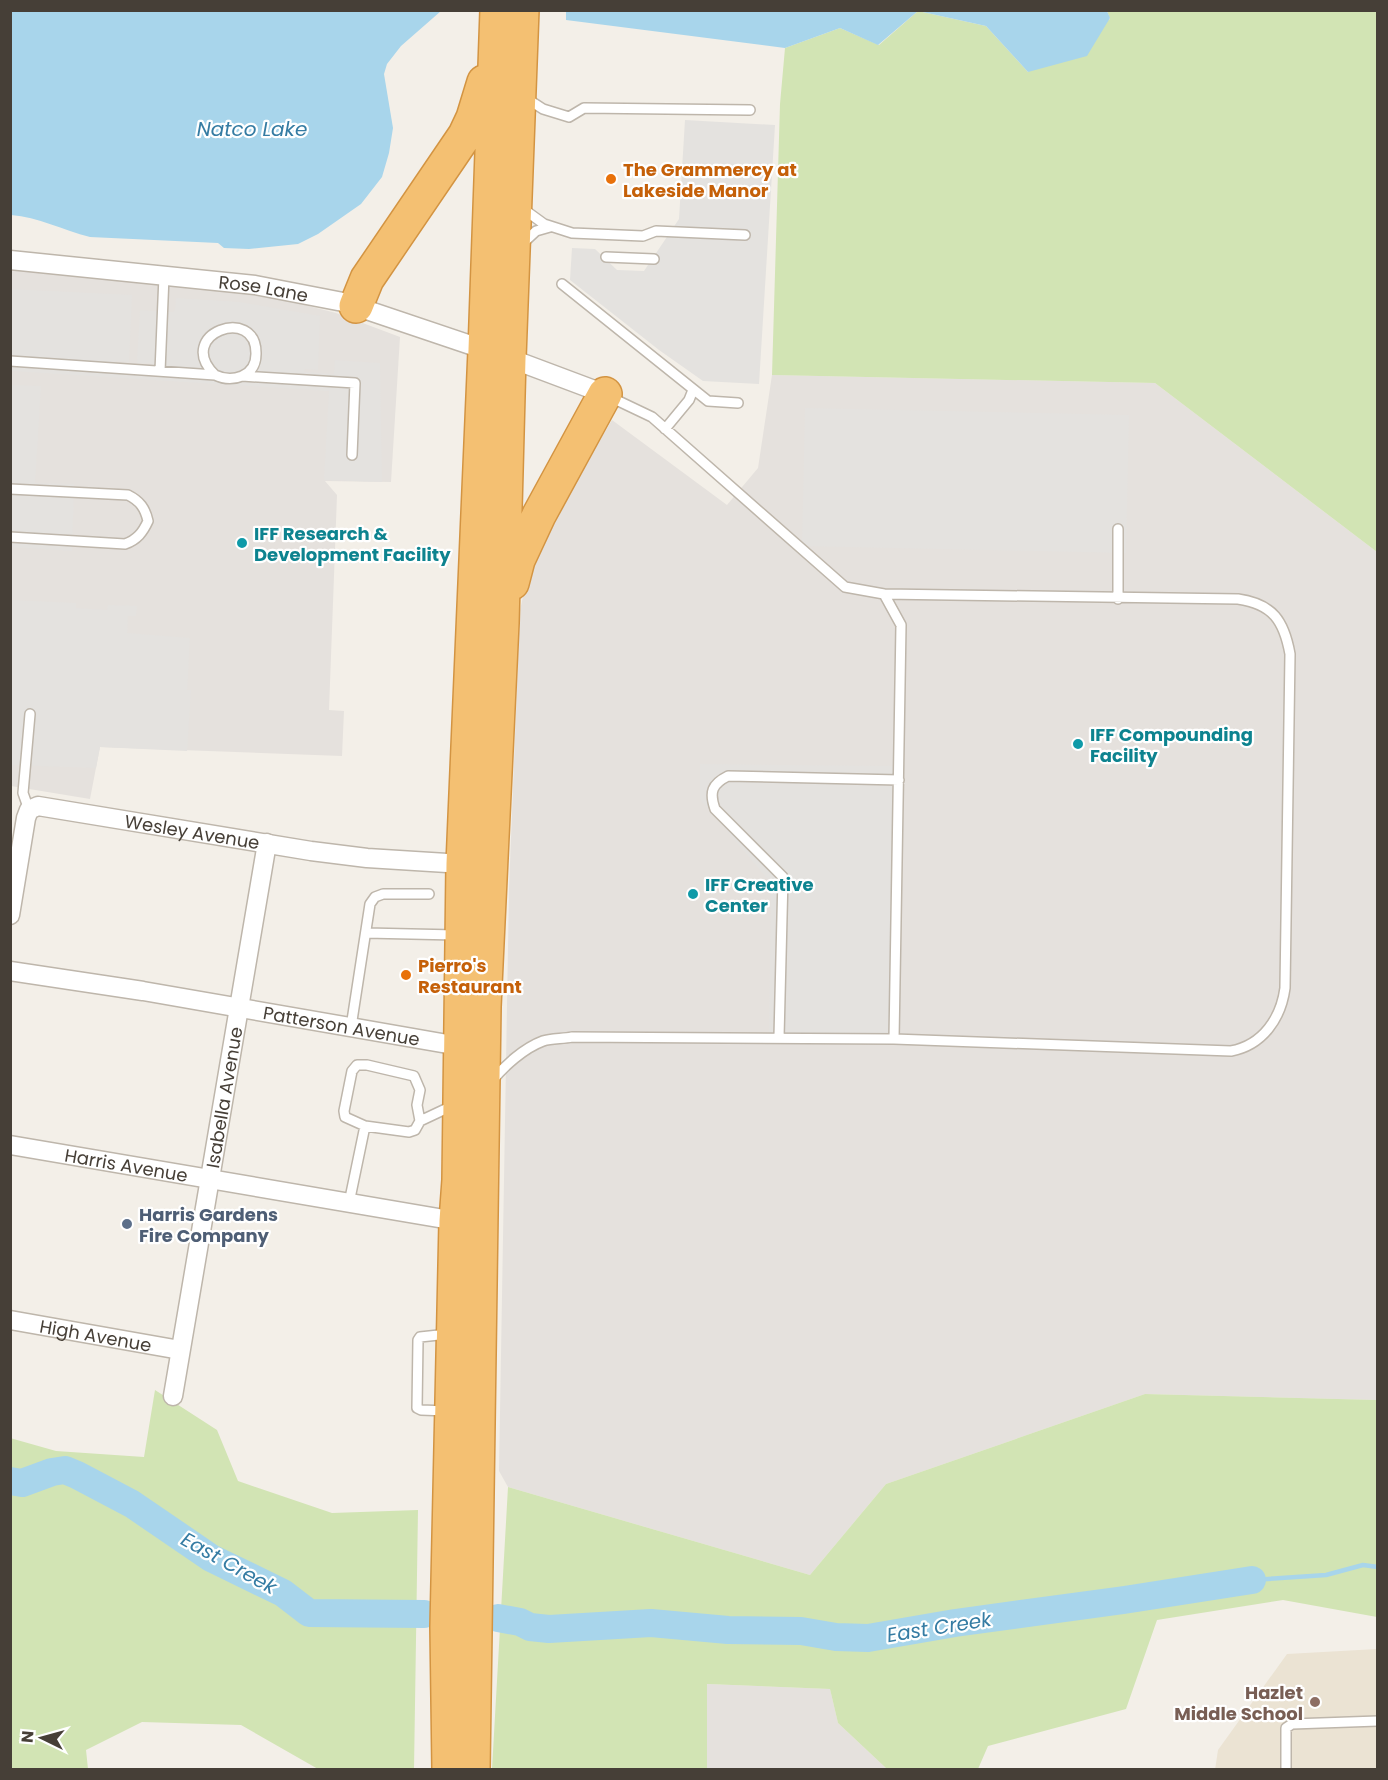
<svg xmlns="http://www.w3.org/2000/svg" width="1388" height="1780" font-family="Poppins,sans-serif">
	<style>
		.industrial { fill: #e5e1dd }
		.education { fill: #ebe3d3 }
		.green { fill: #d2e4b4 }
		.parking { fill: #e4e2df }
		.water { fill: #a8d5eb }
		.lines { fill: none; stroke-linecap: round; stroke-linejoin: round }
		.stream { stroke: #a8d5eb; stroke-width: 4.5 }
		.river { stroke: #a8d5eb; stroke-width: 28 }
		.lane-casing { stroke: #beb6ab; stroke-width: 12 }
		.street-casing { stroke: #beb6ab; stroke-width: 21 }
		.highway-casing { stroke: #d39442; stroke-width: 36 }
		.lane { stroke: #fff; stroke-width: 9 }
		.street { stroke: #fff; stroke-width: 18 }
		.highway { stroke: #f4c072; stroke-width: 33 }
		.food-dot { fill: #e8710a; stroke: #fff; stroke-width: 2 }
		.culture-dot { fill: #0f9aa8; stroke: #fff; stroke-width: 2 }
		.service-dot { fill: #5c6f8a; stroke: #fff; stroke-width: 2 }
		.education-dot { fill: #8d6e63; stroke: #fff; stroke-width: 2 }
		.labels { text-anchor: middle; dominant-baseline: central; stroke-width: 4.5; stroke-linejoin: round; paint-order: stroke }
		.food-label { font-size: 18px; font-weight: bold; fill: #c56008; stroke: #fff; text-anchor: start }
		.street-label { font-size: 18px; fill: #463f37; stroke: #fff }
		.culture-label { font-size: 18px; font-weight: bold; fill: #0d838f; stroke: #fff; text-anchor: start }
		.service-label { font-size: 18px; font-weight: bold; fill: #4e5e75; stroke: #fff; text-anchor: start }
		.education-label { font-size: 18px; font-weight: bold; fill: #785e54; stroke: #fff; text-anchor: end }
		.water-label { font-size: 20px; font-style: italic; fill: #357ca3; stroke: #fff }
	</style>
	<rect width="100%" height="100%" fill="#f3efe8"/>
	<path class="industrial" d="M 10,269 L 235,292 L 289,301 L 336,313 L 400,337 L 391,482 L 325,481 L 337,495 L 329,710 L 344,711 L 342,756 L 100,747 L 90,799 L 11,786 Z
		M 772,375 L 1155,383 L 1377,552 L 1377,1400 L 1145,1394 L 886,1484 L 810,1575 L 508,1487 L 499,1471 L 509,889 L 520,610 L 533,552 L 612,420 L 727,505 L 758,468 Z
		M 706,1684 L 830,1689 L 838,1723 L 887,1769 L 707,1769 Z"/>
	<path class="education" d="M 1377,1649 L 1377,1769 L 1215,1770 L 1218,1750 L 1287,1654 Z"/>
	<path class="green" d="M 918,11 L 986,26 L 1028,72 L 1110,19 L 1107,11 L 1377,11 L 1377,552 L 1155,383 L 772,375 L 780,104 L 785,48 L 840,28 L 879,45 Z
		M 155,1390 L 217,1430 L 238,1481 L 332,1513 L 418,1510 L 414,1769 L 318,1769 L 241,1725 L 142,1722 L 86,1750 L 88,1769 L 11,1769 L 10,1438 L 56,1451 L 144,1457 Z
		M 1145,1394 L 1377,1400 L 1377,1617 L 1283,1600 L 1157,1620 L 1126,1709 L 988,1746 L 978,1769 L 887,1769 L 838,1723 L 830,1689 L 707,1684 L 707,1769 L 492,1769 L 508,1487 L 810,1575 L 886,1484 Z"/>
	<path class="parking" d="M 685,120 L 775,125 L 759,384 L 703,381 L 659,350 L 570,280 L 572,248 L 595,249 L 617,270 L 644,271 L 679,219 Z
		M 10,289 L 132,295 L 129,362 L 116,361 L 115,364 L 151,366 L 150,363 L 137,363 L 140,310 L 173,312 L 175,310 L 176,298 L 240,302 L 320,316 L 318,370 L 305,369 L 304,372 L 334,374 L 335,360 L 380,363 L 382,482 L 324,480 L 329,391 L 11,371 Z
		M 11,385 L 41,386 L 35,483 L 74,484 L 72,551 L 11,547 Z
		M 805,408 L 1129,415 L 1126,553 L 802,546 Z
		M 10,570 L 13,570 L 12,600 L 76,603 L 76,608 L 107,610 L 108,605 L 137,606 L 136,616 L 128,616 L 127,633 L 190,638 L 187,690 L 191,690 L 187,751 L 100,747 L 96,768 L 11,765 Z
		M 700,764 L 898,766 L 894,1039 L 769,1037 L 771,883 L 700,799 Z"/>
	<path class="water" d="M 11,10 L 441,10 L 441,11 L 401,46 L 387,64 L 384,74 L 393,128 L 389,153 L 382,177 L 361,204 L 318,234 L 298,244 L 249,249 L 224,248 L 218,243 L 90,237 C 63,230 38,217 11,215 Z
		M 566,10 L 918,10 L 918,11 L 878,45 L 840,28 L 785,48 L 566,20 Z
		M 1107,11 L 1110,18 L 1087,56 L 1028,72 L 986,26 L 918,11 Z"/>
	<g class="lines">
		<path class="stream" d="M 1252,1580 L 1326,1575 L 1363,1565 L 1378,1567"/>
		<path class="river" d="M 10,1481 L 22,1483 L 52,1472 L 65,1470 L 77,1475 L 132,1504 L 211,1558 L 283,1593 L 309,1613 L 424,1614
			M 498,1618 L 520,1622 L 530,1627 L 549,1629 L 651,1623 L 728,1630 L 801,1631 L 836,1637 L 868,1638 L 955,1623 L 1124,1600 L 1252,1580"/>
		<defs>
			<path id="lane" d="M 526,98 L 543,109 L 569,117 L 584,108 L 750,110
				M 522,208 L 544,224 L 572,233 L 643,236 L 656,231 L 745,235
				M 522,244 L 536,231 L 550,227
				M 606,257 L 654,259
				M 562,284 L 708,401 L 738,403
				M 10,361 L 215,375 C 232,383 256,377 256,354 C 257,304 173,334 215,375
				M 160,371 L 164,276
				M 242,376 L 355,383 L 352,455
				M 610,397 L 652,417 L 845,587 L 884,594 L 901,625 L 894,1039
				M 665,429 L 689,400 L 693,390
				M 10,489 L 128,495 C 140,501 145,508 148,521 C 143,532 137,540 125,544 L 10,537
				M 1118,599 L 1118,529
				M 29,810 L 23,793 L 30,714
				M 366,933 L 456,935
				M 351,1027 L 370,904 L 375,897 L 383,894 L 429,894
				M 779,1037 L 783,877 L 715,809 C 709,792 712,784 728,776 L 899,780
				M 492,1081 C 504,1066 524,1048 543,1041 C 551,1038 563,1039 572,1037 L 894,1039 L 1231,1051 C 1263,1045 1281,1018 1285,988 L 1290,654 C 1284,621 1273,604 1238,599 L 884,594
				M 420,1121 L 417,1105 L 420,1090 L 414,1076 L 367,1065 L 357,1065 L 352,1071 L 344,1111 L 345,1117 L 365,1126 L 409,1132 L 415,1130 L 420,1121 L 454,1105
				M 349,1203 L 365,1126
				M 447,1411 L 421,1410 L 417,1408 L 418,1340 L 420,1337 L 448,1334
				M 1286,1770 L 1286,1728 L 1292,1724 L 1378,1721"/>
			<g id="street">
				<path id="s1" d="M 10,260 L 255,285 L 343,302 L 509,358 L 605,394"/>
				<path id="s2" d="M 10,915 L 26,818 L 29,810 L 38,806 L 311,851 L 367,858 L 463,864"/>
				<path id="s3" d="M 10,971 L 143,991 L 459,1046"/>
				<path id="s4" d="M 10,1145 L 456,1221"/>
				<path id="s5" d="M 10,1320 L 180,1350"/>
				<path id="s6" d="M 173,1396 L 267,843"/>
			</g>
			<path id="highway" d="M 356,306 L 367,279 L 465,135 L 473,118 L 484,82
				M 512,583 L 518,560 L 539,515 L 605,394
				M 449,1770 L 447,1627 L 456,1221 L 459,1180 L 463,864 L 485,350 L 497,10
				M 473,1770 L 484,1007 L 502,623 L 509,358 L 522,10"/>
		</defs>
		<use href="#lane" class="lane-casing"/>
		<use href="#street" class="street-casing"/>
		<use href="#highway" class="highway-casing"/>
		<use href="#lane" class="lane"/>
		<use href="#street" class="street"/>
		<use href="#highway" class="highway"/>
	</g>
	<g class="food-dot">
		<circle cx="611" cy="179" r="6"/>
		<circle cx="406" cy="975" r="6"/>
	</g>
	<g class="culture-dot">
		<circle cx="242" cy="543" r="6"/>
		<circle cx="1078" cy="744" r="6"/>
		<circle cx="693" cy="894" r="6"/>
	</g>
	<circle class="service-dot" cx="127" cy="1224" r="6"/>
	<circle class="education-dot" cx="1315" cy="1702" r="6"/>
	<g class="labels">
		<g class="food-label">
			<text x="623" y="169">The Grammercy at<tspan x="623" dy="21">Lakeside Manor</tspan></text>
			<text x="418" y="965">Pierro's<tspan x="418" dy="21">Restaurant</tspan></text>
		</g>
		<g class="street-label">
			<text stroke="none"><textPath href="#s1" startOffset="255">Rose Lane</textPath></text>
			<text stroke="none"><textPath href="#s2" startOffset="273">Wesley Avenue</textPath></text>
			<text stroke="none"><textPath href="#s3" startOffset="336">Patterson Avenue</textPath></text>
			<text stroke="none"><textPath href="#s6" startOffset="303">Isabella Avenue</textPath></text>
			<text stroke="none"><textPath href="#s4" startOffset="118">Harris Avenue</textPath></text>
			<text stroke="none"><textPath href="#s5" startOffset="87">High Avenue</textPath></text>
		</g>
		<g class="culture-label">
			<text x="254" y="533">IFF Research &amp;<tspan x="254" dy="21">Development Facility</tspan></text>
			<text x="1090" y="734">IFF Compounding<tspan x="1090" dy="21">Facility</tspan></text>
			<text x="705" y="884">IFF Creative<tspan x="705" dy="21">Center</tspan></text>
		</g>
		<g class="service-label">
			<text x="139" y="1214">Harris Gardens<tspan x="139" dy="21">Fire Company</tspan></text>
		</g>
		<g class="education-label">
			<text x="1303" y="1692">Hazlet<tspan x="1303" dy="21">Middle School</tspan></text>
		</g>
		<g class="water-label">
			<text x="252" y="129">Natco Lake</text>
			<text transform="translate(229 1563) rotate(29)">East Creek</text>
			<text transform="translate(939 1627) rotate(-9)">East Creek</text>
		</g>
	</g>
	<rect width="1388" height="1780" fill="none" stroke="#463f37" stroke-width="24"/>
	<g transform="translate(42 1738) rotate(275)" stroke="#ffffff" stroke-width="4.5" paint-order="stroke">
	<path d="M0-4.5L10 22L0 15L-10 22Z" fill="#463f37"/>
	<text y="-9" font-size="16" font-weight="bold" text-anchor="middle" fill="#463f37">N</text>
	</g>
</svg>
